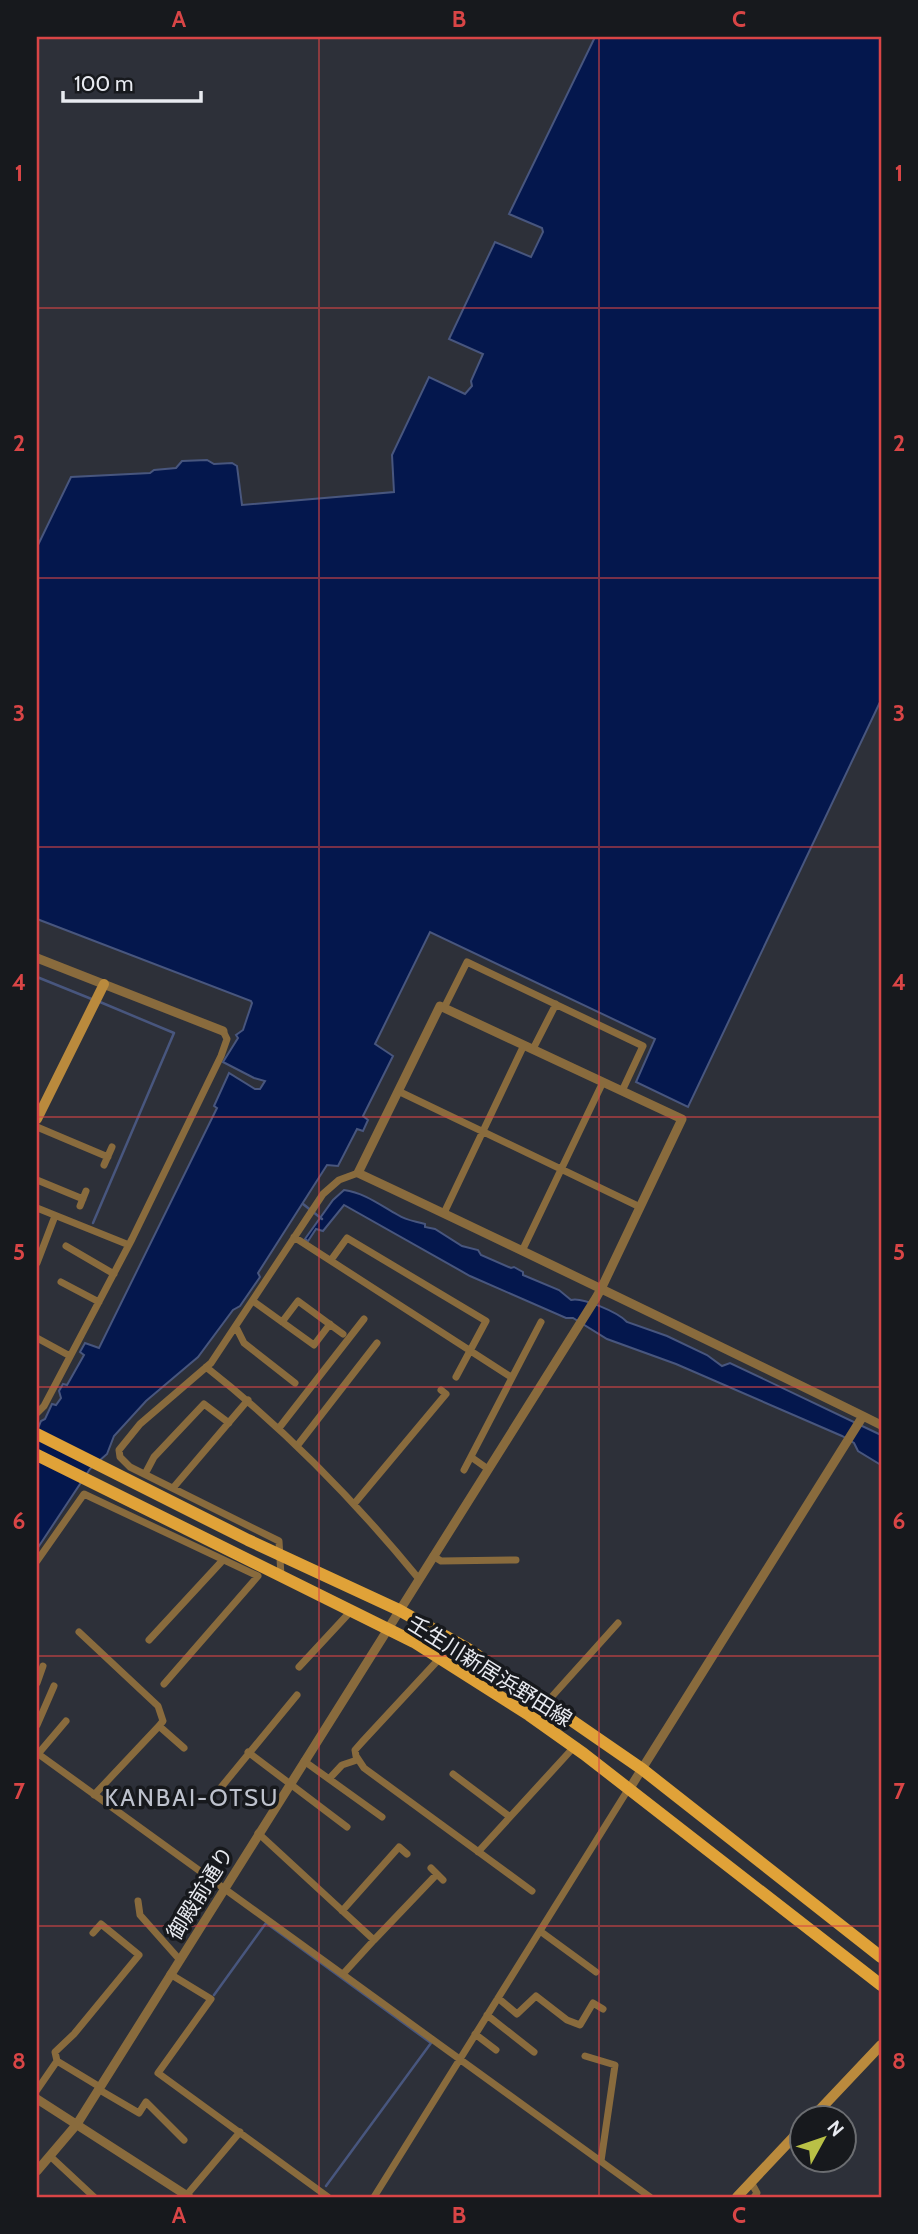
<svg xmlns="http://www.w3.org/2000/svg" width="918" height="2234" font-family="Cabin,'Noto Sans JP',sans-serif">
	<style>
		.water { fill: #04174d; stroke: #48567e; stroke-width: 2 }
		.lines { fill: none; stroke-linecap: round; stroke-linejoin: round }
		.stream { stroke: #48567e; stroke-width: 2.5 }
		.minor { stroke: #896b3d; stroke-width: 7 }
		.tertiary { stroke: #896b3d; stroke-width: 9 }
		.secondary { stroke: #ba8a3d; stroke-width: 10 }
		.primary { stroke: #e0a238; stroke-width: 12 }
		.grid { fill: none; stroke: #d94546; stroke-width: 2; stroke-opacity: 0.55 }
		.labels { text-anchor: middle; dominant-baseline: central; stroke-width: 7; stroke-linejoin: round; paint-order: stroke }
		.street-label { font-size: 21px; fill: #e8eaf0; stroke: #17191d }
		.quarter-label { font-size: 24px; letter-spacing: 2px; fill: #bec2cd; stroke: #17191d }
		.neatline { fill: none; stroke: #d94546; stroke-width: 2.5 }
		.grid-label { font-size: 23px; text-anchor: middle; font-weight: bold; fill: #d94546 }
	</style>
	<rect width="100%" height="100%" fill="#2d3039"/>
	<path class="water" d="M 595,37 L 881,37 L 881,700 L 688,1107 L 636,1082 L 655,1039 L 430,932 L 375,1044 L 393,1056 L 363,1116 L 368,1120 L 363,1131 L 357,1129 L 338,1166 L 327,1165 L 258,1273 L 260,1277 L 240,1306 L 233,1310 L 198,1357 L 146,1401 L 114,1436 L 107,1454 L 90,1469 L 37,1549 L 37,1431 L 41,1421 L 45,1419 L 52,1404 L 56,1405 L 61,1398 L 59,1391 L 63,1384 L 67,1385 L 84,1355 L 80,1352 L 85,1343 L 99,1348 L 217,1108 L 214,1106 L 229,1073 L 255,1089 L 260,1089 L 265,1081 L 254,1078 L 223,1062 L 238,1038 L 236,1035 L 243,1030 L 252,1003 L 251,1001 L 37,919 L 37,547 L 71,477 L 150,473 L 154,470 L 176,468 L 182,461 L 207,460 L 214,464 L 232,463 L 237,466 L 242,505 L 394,492 L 392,455 L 429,377 L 465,394 L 472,386 L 471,381 L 483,354 L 449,339 L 495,242 L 531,257 L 543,232 L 542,228 L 509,214 Z
		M 344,1190 C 365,1193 380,1205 398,1215 C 407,1221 416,1221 425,1224 L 425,1227 L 435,1229 L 462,1246 L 478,1250 L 481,1255 L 511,1268 L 514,1267 L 523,1272 L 523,1275 L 559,1290 L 571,1300 C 582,1297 618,1312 627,1322 L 667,1336 L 707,1355 L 722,1366 L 730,1363 L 881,1435 L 881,1465 L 858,1451 L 854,1443 L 842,1436 L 676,1364 L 607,1339 L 573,1318 L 566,1318 L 470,1276 L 344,1205 L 323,1231 L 316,1229 L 308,1241 L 305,1239 L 333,1200 Z"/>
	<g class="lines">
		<path class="stream" d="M 37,977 L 94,1000
			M 303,1204 L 322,1219
			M 93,1223 L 174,1033 L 100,1002
			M 214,1995 L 266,1923 L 431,2043 L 326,2186"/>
		<path class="minor" d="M 444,1008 L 467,962 L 643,1046 L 622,1091
			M 533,1049 L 556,1004
			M 398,1091 L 640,1207
			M 37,1127 L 108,1157
			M 104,1165 L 112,1147
			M 37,1180 L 83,1199
			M 80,1206 L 86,1191
			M 37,1208 L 129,1245
			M 444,1213 L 524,1045
			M 294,1237 L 511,1377
			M 66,1246 L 114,1274
			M 522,1251 L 603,1082
			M 331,1260 L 347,1238 L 486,1321 L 456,1377
			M 37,1263 L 55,1216
			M 61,1282 L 99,1302
			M 253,1301 L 314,1345 L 330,1324
			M 282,1322 L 298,1301 L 343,1334
			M 236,1327 L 244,1343 L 295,1383
			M 37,1338 L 70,1356
			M 206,1367 C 285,1429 355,1501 419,1579
			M 37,1413 L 44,1406 L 132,1239 L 221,1056 L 227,1039 L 223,1031
			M 279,1428 L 364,1319
			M 297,1446 L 377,1343
			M 471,1457 L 488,1469
			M 464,1470 L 541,1322
			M 145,1474 L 154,1457 L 204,1404 L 229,1423
			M 173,1488 L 248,1400
			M 354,1504 L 446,1394 L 441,1390
			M 433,1556 L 441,1561 L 516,1560
			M 37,1561 L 84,1494 L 258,1576 L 164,1684
			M 281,1576 L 279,1541 L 130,1467 L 120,1457 L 119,1450 L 140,1424 L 211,1363 L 323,1194 L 339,1180 L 358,1173
			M 79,1632 L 158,1706 L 163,1721 L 159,1726 L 94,1795
			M 149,1640 L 223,1560
			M 440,1658 L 363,1741 L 355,1750 L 356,1756 L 364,1768 L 532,1891
			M 299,1667 L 351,1611
			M 37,1683 L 43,1666
			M 547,1702 L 618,1623
			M 37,1725 L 54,1686
			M 159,1726 L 184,1748
			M 248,1752 L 347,1827
			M 37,1753 L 650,2197
			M 38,1754 L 66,1721
			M 304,1761 L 382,1817
			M 453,1774 L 510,1817
			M 329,1779 L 342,1765 L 357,1760
			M 218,1791 L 297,1695
			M 258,1833 L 374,1940 L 343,1974
			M 478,1852 L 574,1747
			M 431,1868 L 443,1880
			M 138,1901 L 140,1915 L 179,1959
			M 342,1911 L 399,1847 L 407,1854
			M 540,1931 L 596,1972
			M 93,1933 L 101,1924 L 139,1955 L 74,2034 L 55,2052 L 57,2061 L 100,2087
			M 374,1940 L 437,1874
			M 170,1974 L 211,1999 L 158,2073 L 328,2197
			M 498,1998 L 517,2014 L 536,1996 L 567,2020 L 580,2025 L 593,2003 L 603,2009
			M 487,2015 L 534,2052
			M 475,2034 L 496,2050
			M 585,2056 L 615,2065 L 601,2161
			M 98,2089 L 139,2113 L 146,2102 L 184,2140
			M 37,2090 L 57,2061
			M 50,2156 L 94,2197
			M 751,2182 L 757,2193 L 754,2197
			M 185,2197 L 240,2132
			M 374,2197 L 629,1788"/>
		<path class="tertiary" d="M 37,958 L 223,1031
			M 630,1788 L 863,1416
			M 37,2099 L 189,2197
			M 37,2171 L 77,2124 L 596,1298 L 601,1289 L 682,1119 L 440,1006 L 358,1173 C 527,1252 695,1334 863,1416 L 881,1425"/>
		<path class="secondary" d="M 37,1119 L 104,984
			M 812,2118 L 881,2045
			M 737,2197 L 802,2128"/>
		<path class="primary" d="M 37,1434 L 248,1540 L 399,1610 L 468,1649 L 642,1769 L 881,1957
			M 37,1455 L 414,1642 L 529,1715 L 584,1754 L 881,1985"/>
	</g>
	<path class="grid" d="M 319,37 L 319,2197M 599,37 L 599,2197M 37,308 L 881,308M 37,578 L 881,578M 37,847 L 881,847M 37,1117 L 881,1117M 37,1387 L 881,1387M 37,1656 L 881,1656M 37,1926 L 881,1926"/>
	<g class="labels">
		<g class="street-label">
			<text transform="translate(490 1671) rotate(32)">壬生川新居浜野田線</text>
			<text transform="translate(200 1893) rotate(-58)">御殿前通り</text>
		</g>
		<g class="quarter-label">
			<text x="192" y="1797">KANBAI-OTSU</text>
		</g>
	</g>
	<rect width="918" height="2234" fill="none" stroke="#17191d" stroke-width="77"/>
	<g transform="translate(823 2139) rotate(50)"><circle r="33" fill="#17191d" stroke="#6b6d71" stroke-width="2"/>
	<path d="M0-5L12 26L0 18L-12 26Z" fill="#b9c046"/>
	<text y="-10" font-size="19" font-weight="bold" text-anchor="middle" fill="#e8eaf0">N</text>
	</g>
	<path d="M63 91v10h138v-10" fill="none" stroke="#e8eaf0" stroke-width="3.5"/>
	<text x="74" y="91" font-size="21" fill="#e8eaf0" stroke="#17191d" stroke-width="5" paint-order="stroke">100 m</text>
	<rect x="38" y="38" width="842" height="2158" class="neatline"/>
	<g class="grid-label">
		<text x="179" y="27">A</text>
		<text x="459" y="27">B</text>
		<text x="739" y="27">C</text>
		<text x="19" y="181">1</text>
		<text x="899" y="181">1</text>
		<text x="19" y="451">2</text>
		<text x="899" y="451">2</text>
		<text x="19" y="721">3</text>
		<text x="899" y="721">3</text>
		<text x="19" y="990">4</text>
		<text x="899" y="990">4</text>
		<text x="19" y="1260">5</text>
		<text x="899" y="1260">5</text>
		<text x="19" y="1529">6</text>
		<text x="899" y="1529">6</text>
		<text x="19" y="1799">7</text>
		<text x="899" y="1799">7</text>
		<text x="19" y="2069">8</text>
		<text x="899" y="2069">8</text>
		<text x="179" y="2223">A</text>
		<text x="459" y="2223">B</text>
		<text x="739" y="2223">C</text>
	</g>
</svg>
